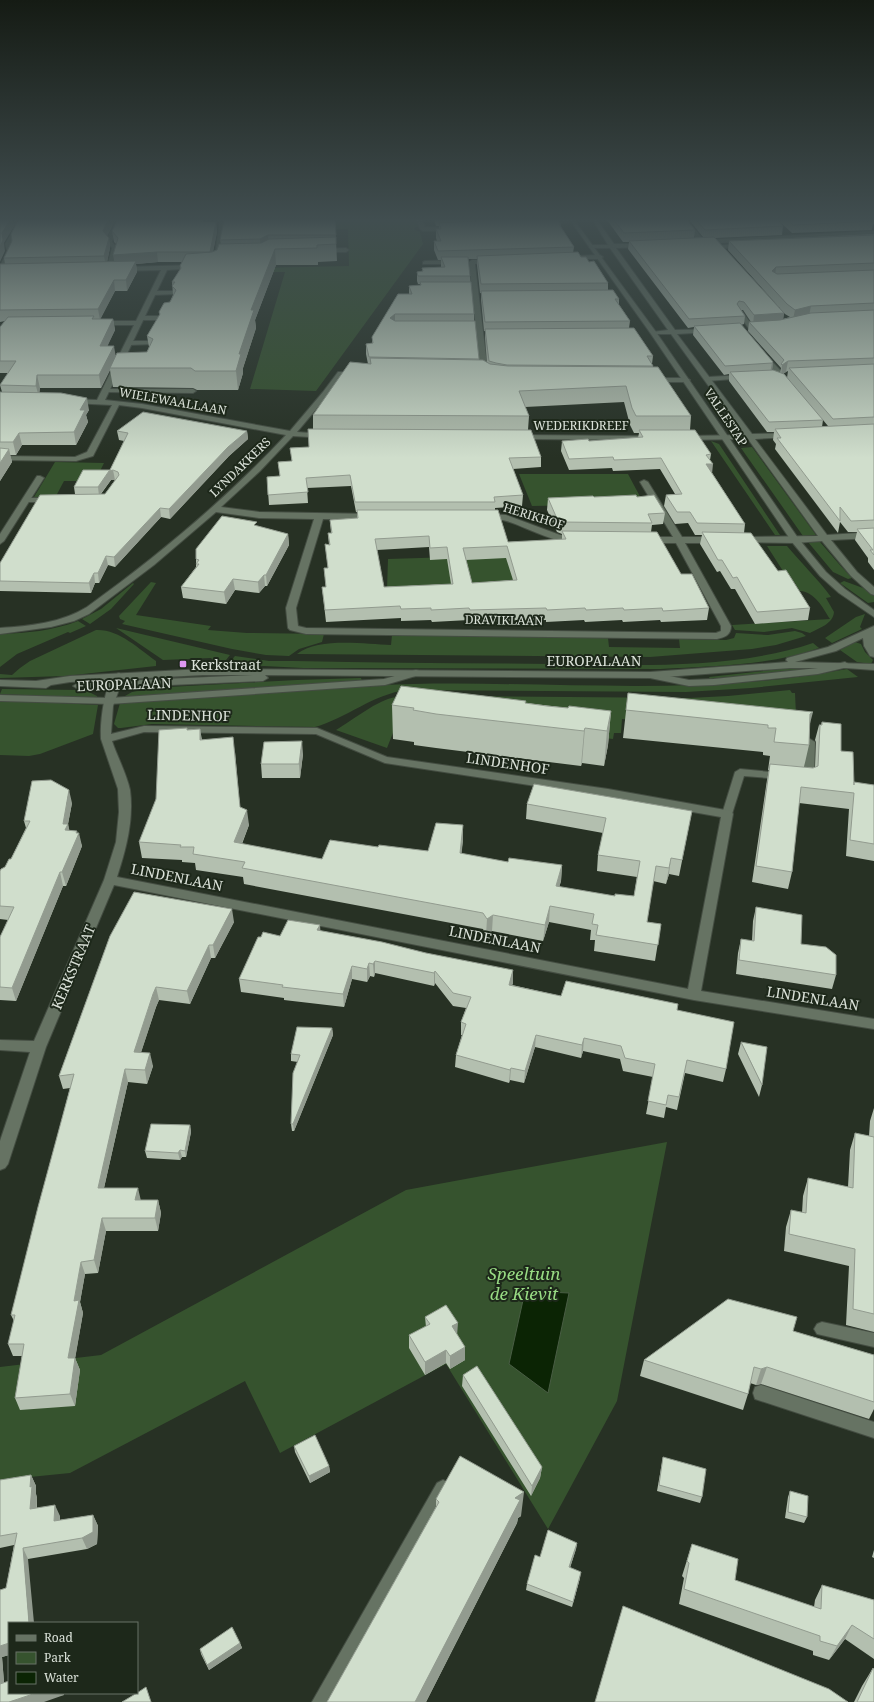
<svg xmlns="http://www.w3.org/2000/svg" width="874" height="1702" font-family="'Noto Serif',serif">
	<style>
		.green { fill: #36532e }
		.water { fill: #0b2404; stroke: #495d44 }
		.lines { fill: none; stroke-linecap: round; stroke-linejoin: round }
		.lane-casing { stroke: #444d42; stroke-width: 2 }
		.street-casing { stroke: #444d42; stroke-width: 2 }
		.secondary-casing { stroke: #444d42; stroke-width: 2 }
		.lane { fill: #667363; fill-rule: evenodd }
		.street { fill: #667363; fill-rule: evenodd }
		.secondary { fill: #667363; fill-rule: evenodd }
		.wall { fill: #b3bfaf; fill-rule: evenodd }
		.shaded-wall { fill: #929b8f }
		.building { fill: #d0decc; stroke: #929b8f; fill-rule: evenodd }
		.poi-dot { fill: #de98f2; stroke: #1d281a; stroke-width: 1.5 }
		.labels { text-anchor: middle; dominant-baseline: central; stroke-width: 4; stroke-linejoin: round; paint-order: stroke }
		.far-street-label { font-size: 12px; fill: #dbe2d9; stroke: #1d281a }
		.street-label { font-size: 14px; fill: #dbe2d9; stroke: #1d281a }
		.poi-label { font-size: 14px; fill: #dbe2d9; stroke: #1d281a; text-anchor: start }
		.near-park-label { font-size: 17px; font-style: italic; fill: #98dc84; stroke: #1d281a }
	</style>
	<rect width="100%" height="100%" fill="#273124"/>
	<path class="green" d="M 288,220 L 417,220 L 419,226 L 414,228 L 415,230 L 420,232 L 423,244 L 316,391 L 250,389 L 285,272 L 218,272 L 212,269 L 349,266 L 348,229 L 335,229 Z
		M 711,441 L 719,444 L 780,535 L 775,535 Z
		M 752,447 L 816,535 L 803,536 L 741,448 Z
		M 55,462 L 104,463 L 97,477 L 80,481 L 64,481 L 55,498 L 34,497 Z
		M 519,474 L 628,474 L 644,504 L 532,506 Z
		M 808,542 L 820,542 L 839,564 L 852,578 L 848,579 L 833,572 Z
		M 767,546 L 787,546 C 801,563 818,579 831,597 L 826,598 L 834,612 C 833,624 819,628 810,633 L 792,628 L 764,632 L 735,630 L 732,625 L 830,619 C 823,608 815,592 800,591 L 794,582 L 790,582 Z
		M 514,555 L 521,582 L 387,590 L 388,559 Z
		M 844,581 L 863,588 L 874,596 L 874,602 L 868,603 L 840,583 Z
		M 151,582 L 156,583 L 136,615 L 211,626 L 208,630 L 247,633 L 324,634 L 322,642 L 299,649 L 289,656 L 266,655 L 232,649 L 122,624 L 125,621 L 120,619 L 119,616 Z
		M 133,583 L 134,584 L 111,609 L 90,624 L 82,619 L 101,609 Z
		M 865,614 L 860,627 L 862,629 L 832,643 L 825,638 L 856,617 Z
		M 78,621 L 86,626 L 70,633 L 68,632 L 17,654 L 0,667 L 0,634 C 27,633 52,631 78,621 Z
		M 116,628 L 230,655 L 226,660 L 213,660 L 211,658 L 163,660 Z
		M 96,630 C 119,629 139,649 156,661 L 156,666 L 65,676 L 0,678 L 0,674 L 12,675 L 20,668 L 30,661 Z
		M 795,631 L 802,633 L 806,636 L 776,645 L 752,649 L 650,657 L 297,654 C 318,637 364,644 391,645 L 392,635 L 608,638 L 609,647 L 680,648 L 679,639 L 726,640 L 734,638 L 736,633 L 768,635 Z
		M 855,642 L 861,644 L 865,652 L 873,660 L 871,664 L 857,662 L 840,650 Z
		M 813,643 L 819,648 C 769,666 712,666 660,669 L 303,668 L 228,664 L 235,656 L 269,661 L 294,661 C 379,663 465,663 551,664 C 635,665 733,670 813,643 Z
		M 799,667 L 802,670 L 710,679 L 709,677 Z
		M 847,669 L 858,677 L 751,688 L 686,692 L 407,690 C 373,694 347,718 315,727 L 152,724 L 121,728 L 118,728 L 114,724 L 120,703 C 218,698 315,686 413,684 C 558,681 703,697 847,669 Z
		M 361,678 L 362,681 L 127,697 L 125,696 L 132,692 L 150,688 L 297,680 Z
		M 2,689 L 80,690 L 87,691 L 97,696 L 97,698 L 0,694 Z
		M 790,690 L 792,693 L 795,693 L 796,714 L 806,739 L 622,719 L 621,733 L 614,733 L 613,739 L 400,715 L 387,748 L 336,730 C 353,720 377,700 396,697 C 409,695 422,696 434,696 L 689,698 L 728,696 Z
		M 0,700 L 98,705 L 93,734 L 40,754 L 29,756 L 0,755 Z
		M 667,1142 L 617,1401 L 548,1529 L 446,1364 L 280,1453 L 245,1381 L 70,1473 L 0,1480 L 0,1367 L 101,1355 L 406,1190 Z"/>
	<path class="water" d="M 525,1291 L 569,1293 L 548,1393 L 509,1364 Z"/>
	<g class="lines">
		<defs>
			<path id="lane" d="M 744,244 L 746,245 L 746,247 L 720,249 L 717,247 L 720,245 Z
				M 179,283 L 182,285 L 177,294 L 153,295 L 150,293 L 153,291 L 173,291 L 177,284 Z
				M 738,311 L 742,311 L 754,328 L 753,329 L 749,329 L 737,312 Z
				M 170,313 L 173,315 L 171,319 L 169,320 L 141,320 L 138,318 L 141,316 L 167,316 Z
				M 157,332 L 160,334 L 155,344 L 129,345 L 126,343 L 129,341 L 151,341 L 155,333 Z
				M 761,354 L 765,354 L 780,370 L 781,371 L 777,375 L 783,378 L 783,380 L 771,377 L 770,376 L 774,371 L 761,356 Z
				M 743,375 L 745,376 L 745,378 L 708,381 L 705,379 L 708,377 Z
				M 106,389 L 193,389 L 196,391 L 193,393 L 104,392 L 104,390 Z
				M 24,498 L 50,498 L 54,500 L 50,502 L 24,502 Z
				M 845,662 L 850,665 L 848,667 L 818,674 L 714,685 L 689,686 L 650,678 L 645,675 L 650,672 L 689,680 L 714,679 L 818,668 Z
				M 416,670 L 419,671 L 421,673 L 419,675 L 385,685 L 110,704 L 0,701 L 0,695 L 110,698 L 384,679 Z
				M 810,739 L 815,742 L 814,779 L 809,782 L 802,778 L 804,776 L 805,742 Z
				M 740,769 L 781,773 L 786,776 L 781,779 L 744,776 L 732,814 L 731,816 L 723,816 L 722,814 L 735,772 Z
				M 822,1322 L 874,1333 L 874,1347 L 817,1334 L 814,1329 L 817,1324 Z
				M 761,1385 L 874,1422 L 874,1438 L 755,1399 L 753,1393 L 755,1387 Z
				M 443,1480 L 449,1483 L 452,1489 L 449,1495 L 333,1702 L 312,1702 L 437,1483 Z"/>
			<path id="street" d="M 19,220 L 24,220 L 11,244 L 13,251 L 3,272 L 0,274 L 0,266 L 7,251 L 5,244 Z
				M 114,220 L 120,220 L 112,242 L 118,248 L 112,270 L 109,272 L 106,270 L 112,248 L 106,242 Z
				M 220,220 L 226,220 L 220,260 L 217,262 L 214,260 Z
				M 417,220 L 422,220 L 425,227 L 452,227 L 455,229 L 452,231 L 423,231 L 420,229 Z
				M 544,220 L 576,220 L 573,222 L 542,223 L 542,221 Z
				M 593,220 L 597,220 L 614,244 L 647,244 L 648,245 L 645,247 L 616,248 L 675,330 L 712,329 L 712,331 L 710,332 L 677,334 L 752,434 L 793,433 L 794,435 L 790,437 L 755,439 L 827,535 L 874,532 L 874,538 L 831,540 L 857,572 L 874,587 L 874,595 L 871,594 L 851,576 L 822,541 L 795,543 L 738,542 L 737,540 L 738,538 L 741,537 L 818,536 L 748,439 L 681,440 L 680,438 L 684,436 L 744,435 L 671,334 L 652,334 L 652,332 L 668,330 L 610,248 L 590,248 L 589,247 L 592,245 L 608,245 Z
				M 682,220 L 687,220 L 704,240 L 874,231 L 874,235 L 702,244 L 700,243 Z
				M 322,249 L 346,248 L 349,250 L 346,252 L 320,252 L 320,250 Z
				M 570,256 L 600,255 L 603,257 L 600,259 L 568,259 L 567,258 Z
				M 493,259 L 495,260 L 495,262 L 475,264 L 488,373 L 484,375 L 480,373 L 469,262 L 472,260 Z
				M 425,261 L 457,260 L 460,262 L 457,264 L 423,264 L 423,262 Z
				M 197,265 L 200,267 L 199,268 L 167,270 L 105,400 L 142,404 L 290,431 L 323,392 L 338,372 L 342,372 L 344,373 L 328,395 L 297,432 L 324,434 L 328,436 L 327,438 L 293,436 L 260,471 L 221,507 L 259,512 L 373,514 L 377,517 L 373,520 L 323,519 L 296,608 L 298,626 L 306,628 L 716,633 L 721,631 L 721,626 L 676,543 L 645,543 L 641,540 L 645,537 L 673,537 L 640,482 L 644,480 L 648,482 L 682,537 L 717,537 L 721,540 L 717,543 L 685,543 L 731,626 C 731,635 725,637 717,639 L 306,634 L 290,630 L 288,628 L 286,608 L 314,519 L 259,518 L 216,512 L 154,565 L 89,614 L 74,621 L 51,627 L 0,634 L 0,628 C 30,626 61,623 87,607 C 158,556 226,499 286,435 L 142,408 L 119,405 L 93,456 L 76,461 L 0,460 L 0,456 L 75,457 L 87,452 L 112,405 L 71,403 L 67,401 L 71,399 L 97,400 L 134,325 L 97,325 L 94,323 L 97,321 L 136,321 L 161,270 L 121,271 L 118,269 L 121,267 Z
				M 648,378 L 686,378 L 690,380 L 686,382 L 651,382 L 647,380 Z
				M 515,435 L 654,436 L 658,438 L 654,440 L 518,439 L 515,439 Z
				M 37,476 L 40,476 L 44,478 L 4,541 L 0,544 L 0,534 Z
				M 483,514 L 506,515 L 560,535 L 577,536 L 581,539 C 568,552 518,522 502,520 C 495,518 487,521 480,519 L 479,517 Z
				M 119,673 L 124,676 L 113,706 L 111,734 L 144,726 L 317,728 L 387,757 L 608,789 L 731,811 L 733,814 L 701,991 L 874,1019 L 874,1029 L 694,1000 L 114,885 L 46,1047 L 8,1164 L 5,1168 L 0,1170 L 0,1141 L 30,1052 L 0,1050 L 0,1040 L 34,1041 L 104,880 L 116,842 L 119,812 L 118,789 L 101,739 C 100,725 104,677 119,673 ZM 144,732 L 316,734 L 385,763 L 608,797 L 721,817 L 688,989 L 117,877 C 126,849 134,820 130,790 C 127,775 117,756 112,741 Z"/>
			<path id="secondary" d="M 570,220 L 574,220 L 656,332 L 798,538 L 826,572 L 845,589 L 874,610 L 874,617 L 839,593 L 820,576 L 792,542 L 651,334 Z
				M 874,626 L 874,657 L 870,656 L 864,646 L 863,638 L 836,651 L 795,662 L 874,664 L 874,670 L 846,668 L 790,668 L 650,678 L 265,675 L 268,678 L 263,681 L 78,689 L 73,686 L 78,683 L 253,675 L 203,675 L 70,682 L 51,685 L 46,688 L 0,686 L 0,680 L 36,681 L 70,676 L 203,669 L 650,672 L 788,662 L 786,660 L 787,658 L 828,647 Z"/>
		</defs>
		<use href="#lane" class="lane-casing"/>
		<use href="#street" class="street-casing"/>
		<use href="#secondary" class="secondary-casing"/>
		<use href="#lane" class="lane"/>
		<use href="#street" class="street"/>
		<use href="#secondary" class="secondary"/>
	</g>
	<path class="wall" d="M 18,220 L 115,220 L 107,236 L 109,238 L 110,248 L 107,262 L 114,262 L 116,244 L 114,242 L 112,231 L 203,222 L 216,222 L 217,232 L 213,251 L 217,250 L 221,244 L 220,240 L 335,220 L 337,261 L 318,262 L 318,265 L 276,265 L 255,320 L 256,328 L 243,368 L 243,373 L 238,390 L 197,390 L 193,388 L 113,387 L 110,370 L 101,388 L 40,388 L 39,393 L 89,410 L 86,415 L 88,422 L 76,445 L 22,445 L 16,455 L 10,455 L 12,462 L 0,481 L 0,392 L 2,392 L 0,385 L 8,373 L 0,373 L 0,327 L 1,327 L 5,321 L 0,322 L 0,264 L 5,264 L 4,258 L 12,242 ZM 158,262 L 182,262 L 180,266 L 180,270 L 172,282 L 173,295 L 170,302 L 159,312 L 160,315 L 147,336 L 149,347 L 147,352 L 116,356 L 107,346 L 115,330 L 113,319 L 100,319 L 115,291 L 127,291 L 137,272 L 136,264 Z
		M 434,220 L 558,220 L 561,224 L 561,228 L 574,247 L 573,253 L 589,262 L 608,283 L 608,290 L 619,299 L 619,305 L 630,321 L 629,328 L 653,356 L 652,364 L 653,367 L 691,416 L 690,430 L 711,454 L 710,460 L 712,473 L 745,524 L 744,533 L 810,608 L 808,620 L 755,624 L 735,589 L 731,589 L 720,571 L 717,572 L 700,544 L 702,535 L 695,535 L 688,523 L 675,524 L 664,506 L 666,495 L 675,494 L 660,469 L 613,471 L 612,468 L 569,470 L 561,451 L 562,441 L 589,441 L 638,438 L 639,433 L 634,433 L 630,425 L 624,402 L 525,407 L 529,416 L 528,430 L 541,457 L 541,467 L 513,469 L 523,495 L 522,506 L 495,508 L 495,510 L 508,542 L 562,540 L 562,534 L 557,532 L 547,510 L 548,498 L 637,497 L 665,513 L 663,524 L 652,525 L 651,532 L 681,574 L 709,608 L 707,620 L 661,622 L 660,620 L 623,622 L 622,620 L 585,622 L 584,620 L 546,622 L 546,620 L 470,622 L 469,620 L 432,622 L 431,620 L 401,621 L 401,618 L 326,622 L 322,587 L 326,587 L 324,568 L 328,568 L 325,544 L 329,545 L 328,533 L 331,533 L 330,520 L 357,518 L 357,512 L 356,512 L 351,486 L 307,488 L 308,503 L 269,505 L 267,477 L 280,476 L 278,462 L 292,461 L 290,448 L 309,447 L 313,429 L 313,415 L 368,364 L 366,354 L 366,344 L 372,343 L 372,337 L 409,294 L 409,286 L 420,285 L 420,284 L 418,284 L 417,281 L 417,272 L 422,271 L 422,268 L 441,267 L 441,260 L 438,260 L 434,250 L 434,241 L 437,241 L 436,238 L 436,229 L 439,229 L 439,226 L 436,226 ZM 468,259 L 477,259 L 477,265 L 480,293 L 481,293 L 481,300 L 484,331 L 485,331 L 485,338 L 487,363 L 479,360 L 474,321 L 474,314 ZM 429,547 L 430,560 L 447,559 L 451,584 L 384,587 L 377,550 ZM 506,558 L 513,580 L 472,583 L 466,560 Z
		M 607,220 L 687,220 L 695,230 L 694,238 L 703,237 L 689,220 L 874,220 L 874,224 L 873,224 L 872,230 L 792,233 L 780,222 L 783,226 L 782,235 L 715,238 L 780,308 L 728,250 L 729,241 L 874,234 L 874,570 L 868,562 L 868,558 L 855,540 L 857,532 L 848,532 L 840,522 L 838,533 L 775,449 L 776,444 L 773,440 L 774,432 L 767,432 L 729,381 L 729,374 L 724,375 L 693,335 L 694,327 L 688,328 L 628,249 L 629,242 L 623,242 ZM 741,310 L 743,310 L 751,322 L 749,322 L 748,331 L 781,368 L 780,373 L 772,370 L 773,362 L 741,325 L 744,324 L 745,316 ZM 784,313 L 785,314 L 790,317 L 783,319 ZM 788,371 L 787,378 L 783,374 L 786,372 ZM 823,420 L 828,426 L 822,427 Z
		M 117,431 L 247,431 L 248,439 L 229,456 L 170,519 L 161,517 L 115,567 L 108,565 L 99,583 L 95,583 L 91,593 L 0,591 L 0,563 L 75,494 L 74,487 L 110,470 L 124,441 L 119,440 ZM 111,480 L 115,480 L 105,494 L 101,494 Z
		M 257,526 L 288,534 L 289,545 L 267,586 L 265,586 L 259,593 L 235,590 L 226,604 L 183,598 L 181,587 L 196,567 L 196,559 Z
		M 628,693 L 809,726 L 809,745 L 804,767 L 813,768 L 815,767 L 816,742 L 815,740 L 819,725 L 821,725 L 822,722 L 841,751 L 854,783 L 874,785 L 874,861 L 846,856 L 849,809 L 799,803 L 792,872 L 788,889 L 752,882 L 767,780 L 769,770 L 768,770 L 770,756 L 763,755 L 763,752 L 623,738 Z
		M 526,703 L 568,708 L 611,711 L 608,745 L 604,766 L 582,763 L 581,766 L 436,748 L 414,745 L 414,742 L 393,739 L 392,705 Z
		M 200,729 L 202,740 L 235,752 L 240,807 L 249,825 L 242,844 L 322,859 L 378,847 L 428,851 L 463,825 L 463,840 L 461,854 L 508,862 L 562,865 L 561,881 L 559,887 L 615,896 L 634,896 L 637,877 L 597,871 L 598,855 L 603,833 L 526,819 L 527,804 L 692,811 L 679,876 L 669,874 L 666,884 L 653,881 L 647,922 L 661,924 L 655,961 L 594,951 L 595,940 L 590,940 L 591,930 L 549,922 L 543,941 L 492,931 L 486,935 L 483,929 L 244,884 L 243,877 L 196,870 L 195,863 L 182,862 L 182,860 L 142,858 L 139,842 L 187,730 Z
		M 303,754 L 300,778 L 262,778 L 261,764 Z
		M 72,803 L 68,824 L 69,831 L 77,833 L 82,846 L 66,886 L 63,886 L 16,1001 L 0,1000 L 0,937 L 8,920 L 0,919 L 0,871 L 5,867 L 11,859 L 26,828 L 24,821 Z
		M 756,907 L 801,944 L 836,975 L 832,989 L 736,974 L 738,953 L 741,939 L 752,941 L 753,921 Z
		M 234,922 L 215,958 L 211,958 L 190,1004 L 159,1000 L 156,1007 L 141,1052 L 153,1066 L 147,1084 L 128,1082 L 104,1188 L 140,1200 L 158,1200 L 161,1213 L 158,1231 L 106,1231 L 98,1273 L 85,1274 L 80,1302 L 83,1313 L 75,1358 L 80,1370 L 75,1406 L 20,1410 L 15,1398 L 22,1356 L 13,1356 L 8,1344 L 14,1321 L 11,1315 L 70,1088 L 63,1089 L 59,1076 L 110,936 Z
		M 320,931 L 513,983 L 512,985 L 561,996 L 677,1010 L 726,1069 L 723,1082 L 685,1073 L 677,1110 L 666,1107 L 664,1118 L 646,1114 L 653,1077 L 623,1071 L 620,1059 L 583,1051 L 581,1058 L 535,1047 L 524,1083 L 510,1080 L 509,1083 L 455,1067 L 456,1055 L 462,1035 L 461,1035 L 461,1022 L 466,1008 L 453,1006 L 435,983 L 434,986 L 375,973 L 374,977 L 370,976 L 367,982 L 352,979 L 344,1007 L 284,1000 L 284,998 L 241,992 L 239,979 L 261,937 L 280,936 Z
		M 332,1028 L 333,1035 L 294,1131 L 292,1131 L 291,1124 L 298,1062 L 291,1061 L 291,1054 Z
		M 741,1042 L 762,1085 L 759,1097 L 738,1054 Z
		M 874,1108 L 874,1332 L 846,1325 L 849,1266 L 784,1251 L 786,1227 L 791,1210 L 802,1213 L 803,1196 L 808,1178 L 848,1187 L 850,1150 L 855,1133 L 869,1136 L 870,1121 Z
		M 190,1125 L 191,1132 L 186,1157 L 182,1157 L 180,1160 L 147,1158 L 145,1151 Z
		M 425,1317 L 457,1335 L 465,1347 L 465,1360 L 450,1369 L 446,1363 L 425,1375 L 409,1348 L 409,1335 L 426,1327 Z
		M 793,1331 L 874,1355 L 874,1409 L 869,1419 L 761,1384 L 756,1385 L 750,1383 L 748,1394 L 743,1410 L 640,1376 L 644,1360 Z
		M 463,1375 L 542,1467 L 540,1478 L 531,1496 L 462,1386 Z
		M 294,1446 L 329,1466 L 330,1472 L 310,1483 L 295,1452 Z
		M 663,1457 L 702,1497 L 700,1503 L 657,1491 Z
		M 31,1475 L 36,1486 L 36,1494 L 37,1498 L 37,1508 L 60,1516 L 60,1520 L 93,1515 L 98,1526 L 97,1544 L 87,1549 L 28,1559 L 9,1623 L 9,1655 L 2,1657 L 4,1683 L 9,1693 L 64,1693 L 64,1695 L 0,1702 L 0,1590 L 6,1588 L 14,1545 L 0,1548 L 0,1480 Z
		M 790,1491 L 807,1517 L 804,1523 L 785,1518 L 788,1497 Z
		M 436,1499 L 521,1516 L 518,1518 L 517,1523 L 426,1702 L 327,1702 L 436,1507 Z
		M 577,1543 L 576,1549 L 570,1568 L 580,1578 L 572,1607 L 526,1590 L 527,1584 L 540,1557 Z
		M 692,1544 L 735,1580 L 814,1607 L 815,1600 L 822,1585 L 874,1600 L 874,1659 L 845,1639 L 829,1660 L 813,1655 L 813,1651 L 679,1604 L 684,1578 L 682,1576 Z
		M 874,1550 L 874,1558 L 872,1557 Z
		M 240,1643 L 242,1648 L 209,1670 L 201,1654 L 200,1649 Z
		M 873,1668 L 874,1702 L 854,1702 L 862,1686 Z"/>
	<path class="shaded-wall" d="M 10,220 L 18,220 L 4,243 L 5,251 L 0,262 L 0,247 L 2,233 Z
		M 108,220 L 115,220 L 105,241 L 103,231 Z
		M 200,220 L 203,220 L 203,222 L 201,232 L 200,222 Z
		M 469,220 L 528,220 L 469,225 Z
		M 216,222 L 217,232 L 211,263 L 210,252 Z
		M 268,235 L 269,248 L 261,253 L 260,239 Z
		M 109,238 L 110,248 L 106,267 L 104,256 Z
		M 275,249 L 276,265 L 255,320 L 256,328 L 243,368 L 243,373 L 238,390 L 236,371 L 239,354 L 251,310 Z
		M 157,252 L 158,262 L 136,264 L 137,272 L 127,291 L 126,280 L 115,265 L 113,255 Z
		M 776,267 L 775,276 L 772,271 Z
		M 114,280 L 115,291 L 100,320 L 98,309 Z
		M 811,306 L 809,316 L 793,319 L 795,310 Z
		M 784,313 L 783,321 L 753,324 L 754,315 Z
		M 395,314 L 395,324 L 390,318 Z
		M 113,319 L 115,330 L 102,358 L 100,346 Z
		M 114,346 L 116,358 L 110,368 L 110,370 L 101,388 L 99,375 Z
		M 788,361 L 786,372 L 781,375 L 782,365 Z
		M 773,362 L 772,371 L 770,373 L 772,363 Z
		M 37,375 L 40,388 L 39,398 L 36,386 Z
		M 87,398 L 89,410 L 86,415 L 88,422 L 76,445 L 74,432 L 80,410 Z
		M 247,431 L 248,439 L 229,456 L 170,519 L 169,509 L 228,447 Z
		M 19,433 L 22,445 L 16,455 L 13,442 Z
		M 9,449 L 12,462 L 0,481 L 0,463 Z
		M 706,464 L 713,464 L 712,474 Z
		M 113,470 L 115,480 L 111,480 L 99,496 L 98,487 L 109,471 Z
		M 160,508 L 161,517 L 115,567 L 114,557 Z
		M 288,534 L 289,545 L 267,586 L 266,575 Z
		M 106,556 L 108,565 L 99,583 L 98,573 Z
		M 94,573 L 95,583 L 91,593 L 89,583 Z
		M 264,575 L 265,586 L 259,593 L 258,582 Z
		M 233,579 L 235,590 L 226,604 L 224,592 Z
		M 611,711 L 608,745 L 604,766 L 607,731 Z
		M 813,712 L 806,739 L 810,714 Z
		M 585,728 L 582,763 L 581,766 L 584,731 Z
		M 200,729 L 202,745 L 200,740 Z
		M 302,741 L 303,754 L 300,778 L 299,764 Z
		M 69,790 L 72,803 L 68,824 L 71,837 L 68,843 L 63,824 Z
		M 247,810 L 249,825 L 236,858 L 234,842 Z
		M 463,825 L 463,840 L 460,869 L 460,853 Z
		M 77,831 L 78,836 L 79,833 L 82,846 L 66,886 L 62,872 Z
		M 671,858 L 669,874 L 666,884 L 669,868 Z
		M 562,865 L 561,881 L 555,902 L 556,886 Z
		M 60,872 L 63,886 L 16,1001 L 12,988 Z
		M 550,906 L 549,922 L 543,941 L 545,925 Z
		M 232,909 L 234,922 L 215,958 L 213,945 Z
		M 493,915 L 492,931 L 486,935 L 487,919 Z
		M 320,925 L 321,938 L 317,930 Z
		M 209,945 L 211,958 L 190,1004 L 187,991 Z
		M 375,961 L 375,973 L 374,977 L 373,964 Z
		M 369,963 L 370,976 L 367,982 L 367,969 Z
		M 352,966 L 352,979 L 344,1007 L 343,994 Z
		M 513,970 L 513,983 L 508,997 L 509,985 Z
		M 435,971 L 435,983 L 434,986 L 434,973 Z
		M 156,987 L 159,1000 L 156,1007 L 137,1065 L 134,1052 L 153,994 Z
		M 332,1028 L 333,1035 L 294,1131 L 293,1124 Z
		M 536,1035 L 535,1047 L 524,1083 L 525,1071 Z
		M 584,1038 L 583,1051 L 581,1058 L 582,1045 Z
		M 150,1053 L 153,1066 L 147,1084 L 145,1070 Z
		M 511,1068 L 510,1080 L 509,1083 L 510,1070 Z
		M 125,1069 L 128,1082 L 101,1201 L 98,1188 Z
		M 190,1125 L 191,1132 L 186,1157 L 185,1151 Z
		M 180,1150 L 182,1157 L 180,1160 L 178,1153 Z
		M 138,1188 L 141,1201 L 135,1200 Z
		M 158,1200 L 161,1213 L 158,1231 L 155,1218 Z
		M 102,1218 L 106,1231 L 98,1273 L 94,1260 Z
		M 81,1262 L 85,1274 L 80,1302 L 83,1313 L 73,1371 L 68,1358 L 74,1301 Z
		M 458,1323 L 457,1336 L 452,1326 Z
		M 465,1347 L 465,1360 L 450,1369 L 450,1356 Z
		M 446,1350 L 446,1363 L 425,1375 L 425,1362 Z
		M 75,1358 L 80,1370 L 75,1406 L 70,1394 Z
		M 767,1367 L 761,1384 L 756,1385 L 761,1369 Z
		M 329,1466 L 330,1472 L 310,1483 L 309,1476 Z
		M 542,1467 L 540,1478 L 531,1496 L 532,1486 Z
		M 31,1475 L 36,1486 L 36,1494 L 37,1498 L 36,1520 L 30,1509 L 30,1487 Z
		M 524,1492 L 521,1516 L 518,1518 L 517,1523 L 426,1702 L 415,1702 L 515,1498 Z
		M 55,1505 L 60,1516 L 59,1532 L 54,1521 Z
		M 93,1515 L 98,1526 L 97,1544 L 87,1549 L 82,1538 Z
		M 577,1543 L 576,1549 L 568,1573 L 569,1567 Z
		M 23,1548 L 28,1559 L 34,1623 L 29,1623 Z
		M 581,1572 L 580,1578 L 572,1607 L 573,1602 Z
		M 852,1625 L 845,1639 L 829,1660 L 837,1646 Z
		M 9,1643 L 9,1655 L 2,1657 L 5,1694 L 0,1687 L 0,1646 Z
		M 240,1643 L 242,1648 L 209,1670 L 207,1665 Z
		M 36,1693 L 64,1693 L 64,1695 L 44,1702 L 9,1702 Z"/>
	<path class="building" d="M 0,220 L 10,220 L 2,233 L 3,240 L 0,247 Z
		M 18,220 L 108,220 L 103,231 L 109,238 L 104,256 L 4,258 L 12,241 L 11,234 Z
		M 117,220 L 200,220 L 200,222 L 216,222 L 210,252 L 157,252 L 113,255 L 118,238 L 112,231 Z
		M 224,220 L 335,220 L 336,235 L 268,235 L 260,239 L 220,240 Z
		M 501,220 L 558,220 L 561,224 L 559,224 L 574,247 L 438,251 L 434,241 L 441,241 L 436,229 L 441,229 L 439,223 Z
		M 614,220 L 687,220 L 695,230 L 624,233 Z
		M 696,220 L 778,220 L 783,226 L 705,230 Z
		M 788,220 L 871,220 L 874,221 L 793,225 Z
		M 874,235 L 874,263 L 776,267 L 772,271 L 777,274 L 874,270 L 874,303 L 811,306 L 795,310 L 787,304 L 729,241 Z
		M 336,237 L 336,244 L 317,245 L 317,248 L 275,249 L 251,310 L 254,310 L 239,354 L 241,354 L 236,371 L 195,371 L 191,368 L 110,368 L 117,353 L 147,352 L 153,339 L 147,336 L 160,314 L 159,312 L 164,303 L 170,302 L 176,290 L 172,286 L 175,282 L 172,282 L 181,268 L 180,266 L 186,254 L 212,252 L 217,250 L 219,244 L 261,243 L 269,239 Z
		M 714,237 L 784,313 L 754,315 L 744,302 L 739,301 L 737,304 L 745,316 L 689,319 L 629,241 Z
		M 578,252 L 581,257 L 586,257 L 589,262 L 594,261 L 608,283 L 481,284 L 477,256 Z
		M 441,257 L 468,257 L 470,276 L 418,276 L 417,272 L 423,271 L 422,268 L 445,267 Z
		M 136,261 L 126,280 L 114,280 L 98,309 L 0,310 L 0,264 Z
		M 420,282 L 471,282 L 474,314 L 395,314 L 390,318 L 395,321 L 475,321 L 479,359 L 369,357 L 366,344 L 373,343 L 372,337 L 398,294 L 412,294 L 409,286 L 421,285 Z
		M 613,290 L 619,299 L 615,299 L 630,321 L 485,322 L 481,291 Z
		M 874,310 L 874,358 L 788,361 L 782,365 L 781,364 L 784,360 L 749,322 L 780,320 L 811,313 Z
		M 94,316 L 92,319 L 113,319 L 100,346 L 114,346 L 99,375 L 37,375 L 36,386 L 0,385 L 16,361 L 0,361 L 0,327 L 8,317 Z
		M 740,323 L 773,362 L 772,363 L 725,366 L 694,326 Z
		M 634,328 L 653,356 L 647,356 L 653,366 L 507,365 L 496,363 L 489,361 L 485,329 Z
		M 370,358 L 483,360 L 490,364 L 508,366 L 658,367 L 691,416 L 636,416 L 632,408 L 626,386 L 519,391 L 529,416 L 313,415 L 350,362 L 371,364 Z
		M 874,364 L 874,417 L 833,419 L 789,368 Z
		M 773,370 L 784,374 L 823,420 L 769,422 L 730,372 Z
		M 0,392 L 61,393 L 87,398 L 80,410 L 85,410 L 74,432 L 19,433 L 13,442 L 0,442 Z
		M 143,412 L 247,431 L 228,447 L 169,509 L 160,508 L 114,557 L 106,556 L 98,573 L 94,573 L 89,583 L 0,581 L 0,563 L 40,495 L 105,494 L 119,475 L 118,472 L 113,470 L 109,471 L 98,487 L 74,487 L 83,470 L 110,470 L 128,433 L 117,431 Z
		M 874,424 L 874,520 L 851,521 L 840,507 L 840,521 L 777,438 L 781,438 L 775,429 Z
		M 308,429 L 531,430 L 541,457 L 509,458 L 523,495 L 494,497 L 495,502 L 355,502 L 350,475 L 306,478 L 308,492 L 268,495 L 267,477 L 280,476 L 278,462 L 292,461 L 290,448 L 309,447 Z
		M 639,430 L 695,430 L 711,454 L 706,455 L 713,464 L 706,464 L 745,524 L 697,523 L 690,512 L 677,512 L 666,495 L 682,494 L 661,458 L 614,460 L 613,457 L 569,459 L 562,441 L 588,439 L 589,441 L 643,437 Z
		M 0,448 L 9,449 L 0,463 Z
		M 636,495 L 637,497 L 654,495 L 665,513 L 648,514 L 652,523 L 561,522 L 558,521 L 548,498 L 593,496 L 594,497 Z
		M 357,510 L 498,510 L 508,542 L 566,539 L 562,531 L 657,532 L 681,574 L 692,574 L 709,608 L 663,611 L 662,608 L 624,610 L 623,608 L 586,610 L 585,608 L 547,610 L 546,608 L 470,610 L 469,608 L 431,610 L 431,608 L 401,609 L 400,606 L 325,610 L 322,587 L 326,587 L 324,568 L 328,568 L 325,544 L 330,545 L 328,533 L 332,533 L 330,520 L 358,518 ZM 429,536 L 430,548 L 447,547 L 453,584 L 384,587 L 375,539 ZM 507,546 L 517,580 L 472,583 L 463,548 Z
		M 222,516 L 257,522 L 254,525 L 288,534 L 266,575 L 264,575 L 258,582 L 233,579 L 224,592 L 181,587 L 199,564 L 196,564 L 199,560 L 196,559 L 196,549 Z
		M 874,528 L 874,555 L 870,550 L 873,550 L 857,529 Z
		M 702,532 L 751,533 L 778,571 L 786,570 L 810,608 L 757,612 L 737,577 L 733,578 L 722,560 L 718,560 Z
		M 401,686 L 526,701 L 525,703 L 547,706 L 568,708 L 569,706 L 611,711 L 607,731 L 585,728 L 584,731 L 436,714 L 413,710 L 414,708 L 392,705 Z
		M 628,693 L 813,712 L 810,714 L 809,745 L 774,742 L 776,728 L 768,728 L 768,725 L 626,710 Z
		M 822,722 L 841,724 L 841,751 L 853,752 L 854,785 L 854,782 L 874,785 L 874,844 L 850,840 L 854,793 L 801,787 L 792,872 L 756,866 L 770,764 L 813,768 L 818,766 L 820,726 L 819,725 L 822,725 Z
		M 187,728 L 187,730 L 200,729 L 200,740 L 233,737 L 240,807 L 247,810 L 234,842 L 322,859 L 330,840 L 378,847 L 379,845 L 428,851 L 436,823 L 463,825 L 460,853 L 508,862 L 509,858 L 562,865 L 556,886 L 615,896 L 615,894 L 634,896 L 640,861 L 598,855 L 606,818 L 527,804 L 534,784 L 692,811 L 682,860 L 671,858 L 669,868 L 656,866 L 647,922 L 661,924 L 658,945 L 596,935 L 598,925 L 592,924 L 594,914 L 550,906 L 545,925 L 493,915 L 487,919 L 483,913 L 242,868 L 245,862 L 193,854 L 194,847 L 180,847 L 181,845 L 139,842 L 156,799 L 159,730 Z
		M 302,741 L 299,764 L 261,764 L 264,742 Z
		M 51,780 L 69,790 L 63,824 L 68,824 L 65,830 L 77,831 L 76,833 L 79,833 L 62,872 L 60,872 L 12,988 L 0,987 L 0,937 L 14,907 L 0,906 L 0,871 L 1,869 L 5,867 L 9,859 L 11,859 L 30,821 L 24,821 L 32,781 Z
		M 134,892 L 232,909 L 213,945 L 209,945 L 187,991 L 156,987 L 153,994 L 134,1052 L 150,1053 L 145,1070 L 125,1069 L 98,1188 L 138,1188 L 135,1200 L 158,1200 L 155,1218 L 102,1218 L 94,1260 L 81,1262 L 74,1301 L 79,1300 L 68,1358 L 75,1358 L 70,1394 L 15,1398 L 24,1344 L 8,1344 L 15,1315 L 11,1315 L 38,1207 L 74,1074 L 59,1076 L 110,936 Z
		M 756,907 L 802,915 L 801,944 L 826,947 L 836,955 L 836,975 L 739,960 L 741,939 L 754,941 Z
		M 288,920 L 320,925 L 317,930 L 382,942 L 426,953 L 513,970 L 509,985 L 561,996 L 566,981 L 678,1004 L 677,1010 L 734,1022 L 726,1069 L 687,1060 L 679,1097 L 668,1095 L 666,1105 L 648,1101 L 655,1064 L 625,1058 L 621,1046 L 584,1038 L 582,1045 L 536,1035 L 525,1071 L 511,1068 L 510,1070 L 456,1055 L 466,1024 L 461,1022 L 471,997 L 453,993 L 435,971 L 434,973 L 375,961 L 373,964 L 369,963 L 367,969 L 352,966 L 343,994 L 282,987 L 283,985 L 239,979 L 258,937 L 261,937 L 263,932 L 280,936 Z
		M 297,1027 L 332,1028 L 293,1124 L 291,1124 L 293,1073 L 300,1055 L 291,1054 Z
		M 741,1042 L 767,1047 L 762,1085 Z
		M 151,1124 L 190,1125 L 185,1151 L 180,1150 L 178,1153 L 145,1151 Z
		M 855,1133 L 874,1137 L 874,1314 L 853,1309 L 855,1249 L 789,1234 L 791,1210 L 806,1213 L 808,1178 L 853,1188 Z
		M 728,1299 L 797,1317 L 793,1331 L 874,1355 L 874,1402 L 767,1367 L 761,1369 L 754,1367 L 748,1394 L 644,1360 Z
		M 446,1305 L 458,1323 L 452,1326 L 465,1347 L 450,1356 L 446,1350 L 425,1362 L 409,1335 L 430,1324 L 425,1317 Z
		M 477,1366 L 542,1467 L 532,1486 L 463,1375 Z
		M 315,1435 L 329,1466 L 309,1476 L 294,1446 Z
		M 460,1456 L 524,1492 L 515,1498 L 520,1500 L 415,1702 L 327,1702 L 439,1502 L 436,1499 Z
		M 663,1457 L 706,1469 L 702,1497 L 659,1485 Z
		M 31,1475 L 30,1487 L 32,1486 L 30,1509 L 55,1505 L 54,1521 L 93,1515 L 93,1532 L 82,1538 L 23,1548 L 29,1623 L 9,1623 L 9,1643 L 0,1646 L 0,1590 L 6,1588 L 17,1533 L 0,1536 L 0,1480 Z
		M 790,1491 L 808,1496 L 807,1517 L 788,1512 Z
		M 548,1530 L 577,1543 L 569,1567 L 581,1572 L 573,1602 L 527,1584 L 535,1555 L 540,1557 Z
		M 692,1544 L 738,1559 L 735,1580 L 821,1609 L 822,1585 L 874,1600 L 874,1639 L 852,1625 L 837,1646 L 820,1641 L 820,1636 L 684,1589 L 689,1563 L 687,1561 Z
		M 623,1606 L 829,1689 L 848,1702 L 595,1702 Z
		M 232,1627 L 240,1643 L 207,1665 L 200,1649 Z
		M 873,1668 L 874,1669 L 874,1702 L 857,1702 Z
		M 9,1681 L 9,1693 L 36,1693 L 9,1702 L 0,1702 L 0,1684 Z
		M 146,1687 L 151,1702 L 122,1702 L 137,1693 Z"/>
	<linearGradient id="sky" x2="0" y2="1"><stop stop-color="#151b14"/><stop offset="0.48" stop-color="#414e50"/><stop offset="1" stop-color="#414e50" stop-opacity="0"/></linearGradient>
	<rect width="874" height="458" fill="url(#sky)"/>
	<rect class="poi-dot" x="179" y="660" width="8" height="8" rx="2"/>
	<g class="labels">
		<g class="far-street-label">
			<text transform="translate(173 401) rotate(10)">WIELEWAALLAAN</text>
			<text transform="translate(726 417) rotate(56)">VALLESTAP</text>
			<text x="581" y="425">WEDERIKDREEF</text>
			<text transform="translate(240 467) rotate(-44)">LYNDAKKERS</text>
			<text transform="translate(534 516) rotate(17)">HERIKHOF</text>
			<text transform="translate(504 620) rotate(1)">DRAVIKLAAN</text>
		</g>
		<g class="street-label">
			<text x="594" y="660">EUROPALAAN</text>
			<text transform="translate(124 684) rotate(-2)">EUROPALAAN</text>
			<text transform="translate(189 715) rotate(1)">LINDENHOF</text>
			<text transform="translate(508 763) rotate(8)">LINDENHOF</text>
			<text transform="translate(177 877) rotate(11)">LINDENLAAN</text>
			<text transform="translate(495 939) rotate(11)">LINDENLAAN</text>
			<text transform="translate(73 967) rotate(-67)">KERKSTRAAT</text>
			<text transform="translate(813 998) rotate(9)">LINDENLAAN</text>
		</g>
		<g class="poi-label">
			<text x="191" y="664">Kerkstraat</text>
		</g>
		<g class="near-park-label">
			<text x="524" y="1273">Speeltuin<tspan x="524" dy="20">de Kievit</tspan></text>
		</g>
	</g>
	<rect x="8" y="1622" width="130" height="72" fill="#1d281a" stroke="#697266"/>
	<rect x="16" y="1635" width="20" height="6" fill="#667363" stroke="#697266"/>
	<text x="44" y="1642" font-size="12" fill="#dbe2d9">Road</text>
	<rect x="16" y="1652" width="20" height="12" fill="#36532e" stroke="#697266"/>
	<text x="44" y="1662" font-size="12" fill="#dbe2d9">Park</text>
	<rect x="16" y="1672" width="20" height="12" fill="#0b2404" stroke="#697266"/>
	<text x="44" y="1682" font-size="12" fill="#dbe2d9">Water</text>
</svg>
